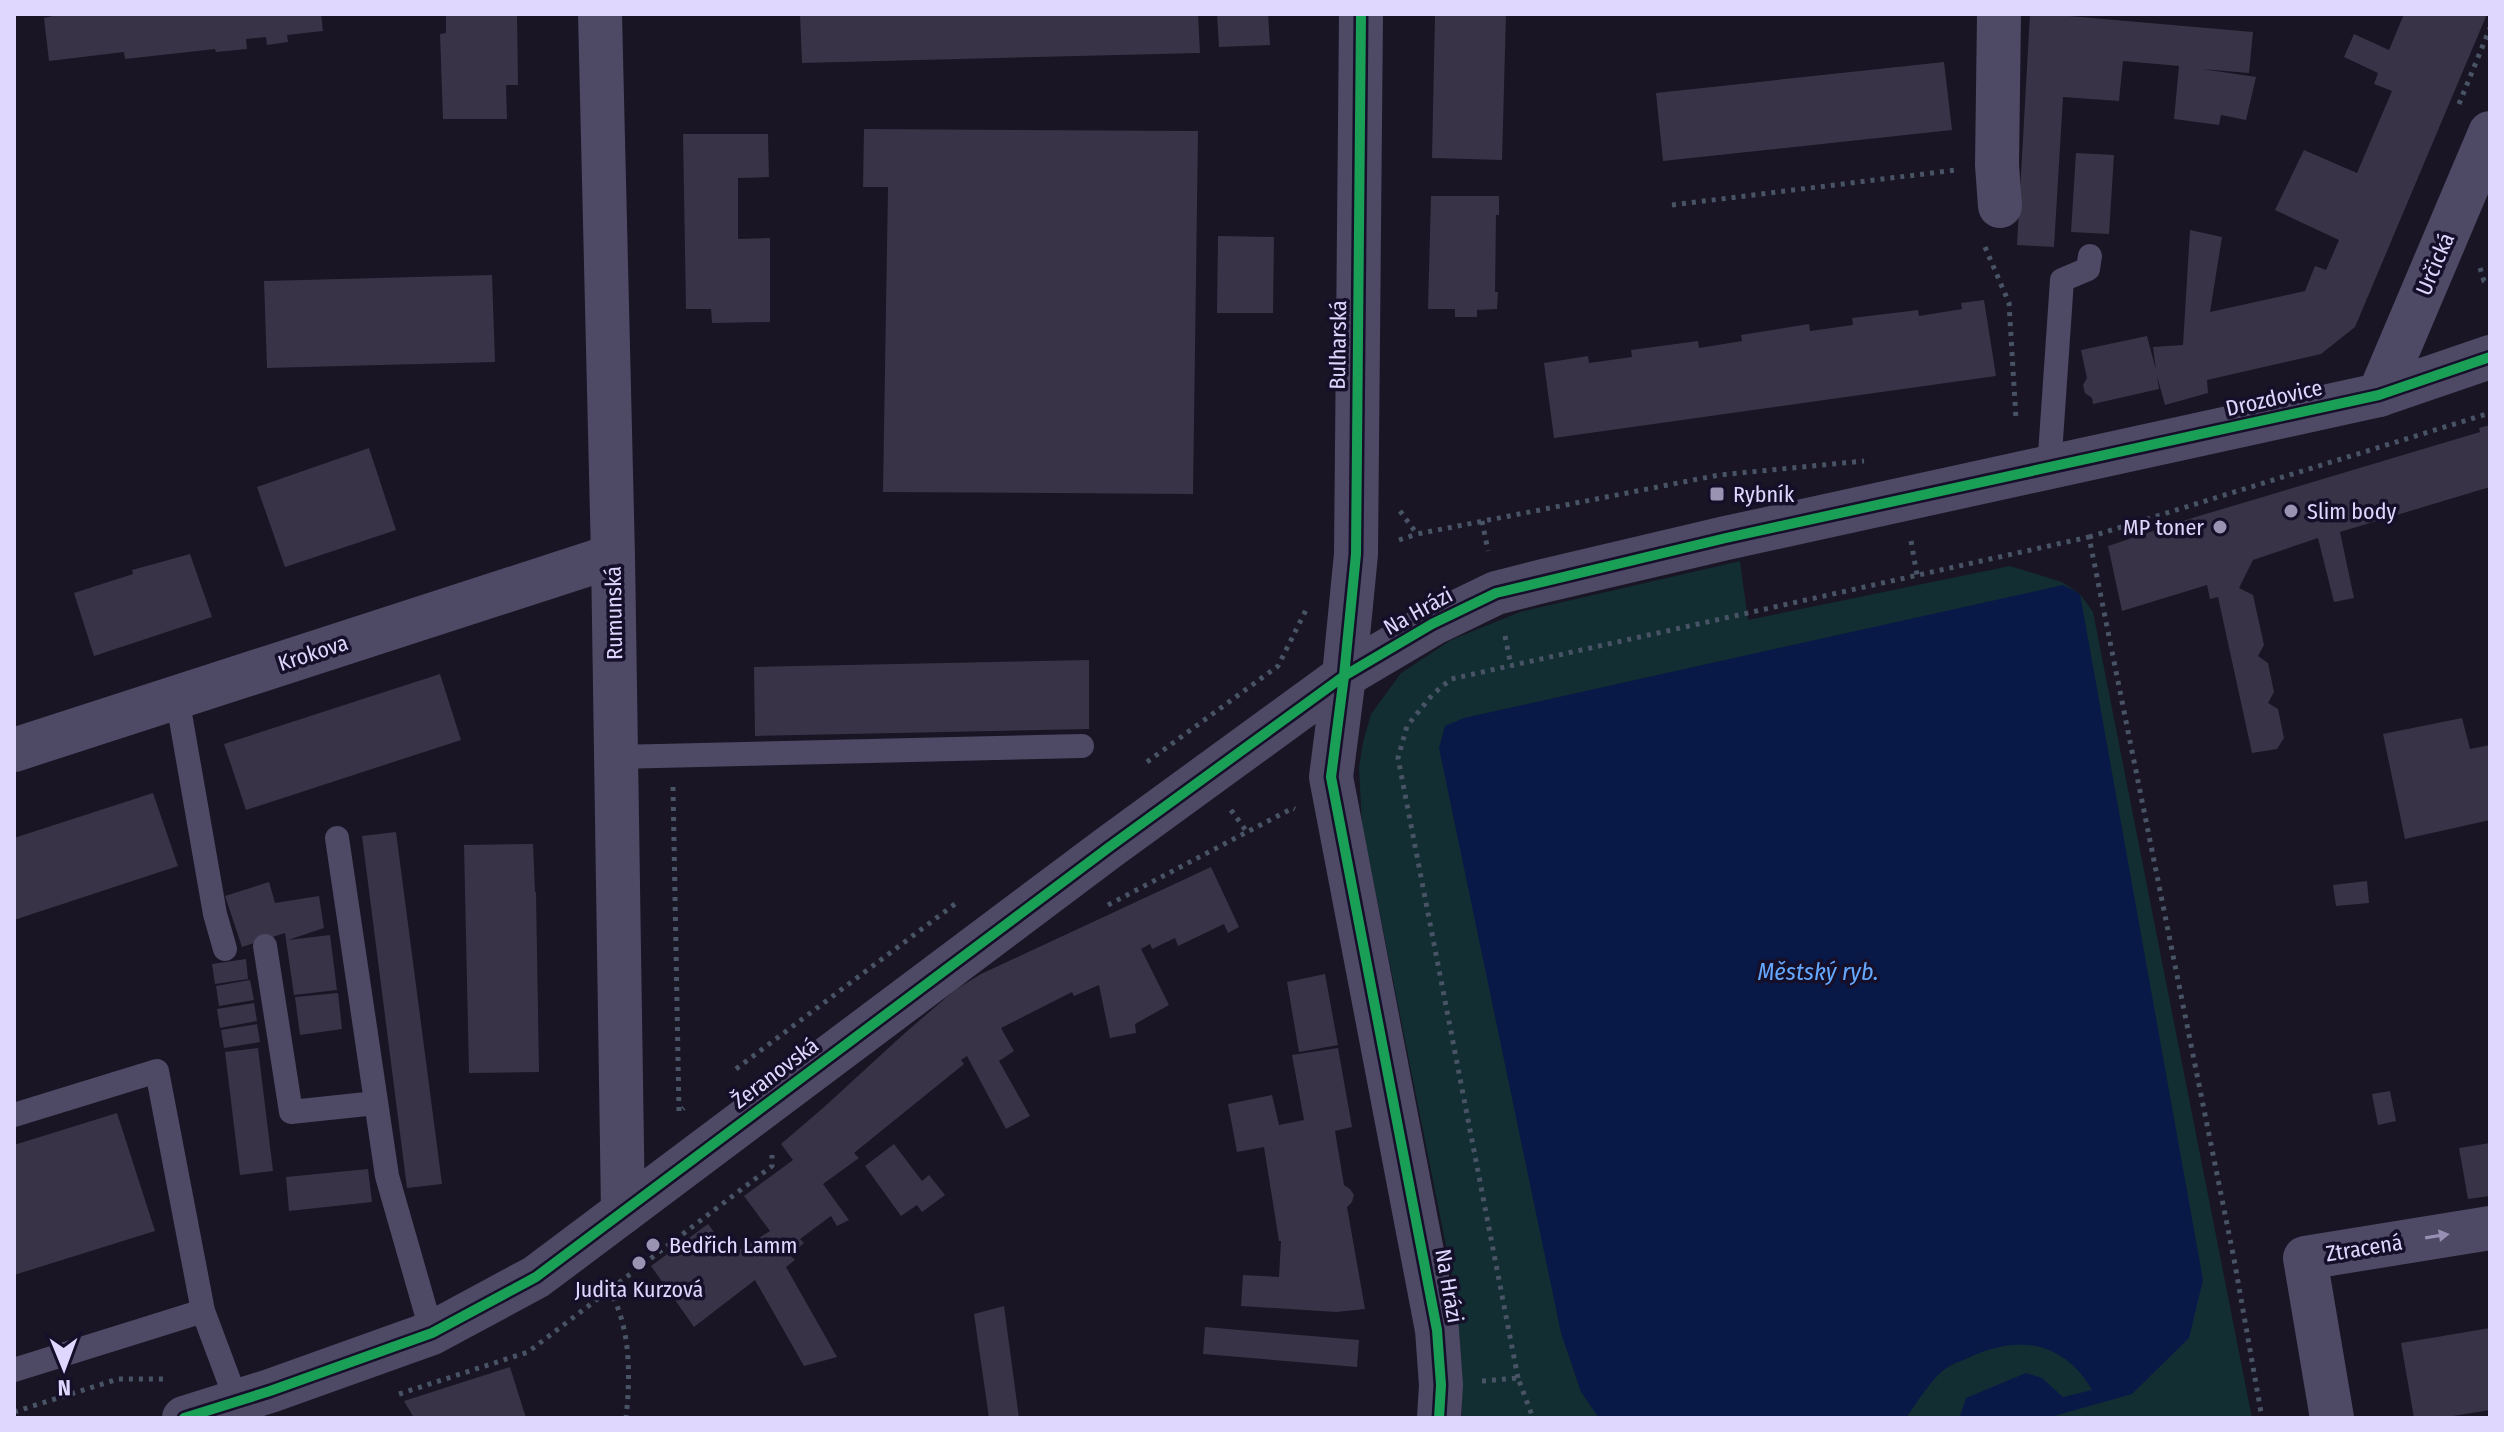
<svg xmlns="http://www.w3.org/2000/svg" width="2504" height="1432" font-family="'Fira Sans Condensed',sans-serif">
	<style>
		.green { fill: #122e32 }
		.water { fill: #091947 }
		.building { fill: #383346 }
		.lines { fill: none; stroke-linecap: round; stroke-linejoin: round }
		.path { stroke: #485465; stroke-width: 5; stroke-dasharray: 4 6; stroke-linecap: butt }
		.service { stroke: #4e4965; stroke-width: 24 }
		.minor { stroke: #4e4965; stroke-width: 44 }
		.tertiary { stroke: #4e4965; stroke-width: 44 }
		.cycleway-casing { stroke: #160f2a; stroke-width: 15 }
		.cycleway { stroke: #1a9f57; stroke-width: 10 }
		.oneway { fill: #9790b2 }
		.poi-dot { fill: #9a93b2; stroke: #160f2a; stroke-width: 3 }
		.labels { text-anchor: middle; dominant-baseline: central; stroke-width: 7; stroke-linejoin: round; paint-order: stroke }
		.street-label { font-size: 22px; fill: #e0d7ff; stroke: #160f2a }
		.poi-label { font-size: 22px; fill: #e0d7ff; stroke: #160f2a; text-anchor: start }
		.water-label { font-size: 24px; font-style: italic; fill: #65a8ff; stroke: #160f2a }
	</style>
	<rect width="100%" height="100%" fill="#191524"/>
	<path class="green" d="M 1740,561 L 1748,620 L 2010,566 L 2062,582 L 2080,594 L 2093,612 L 2252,1418 L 1462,1418 L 1460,1341 L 1453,1281 L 1362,824 L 1359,768 L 1363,742 L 1371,714 L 1401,673 L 1451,640 L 1520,612 Z"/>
	<path class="water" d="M 2063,585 L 2080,594 L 2203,1280 L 2189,1338 L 2132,1394 L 2047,1418 L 1961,1418 L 1960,1416 L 1966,1398 L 2026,1373 L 2042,1378 L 2063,1397 L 2092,1390 C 2064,1341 2017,1334 1968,1358 C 1961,1361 1952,1364 1945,1369 C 1932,1378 1916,1404 1906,1418 L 1599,1418 L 1581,1392 L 1561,1333 L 1439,748 L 1445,726 L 1464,718 Z"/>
	<path class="building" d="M 53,14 L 321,14 L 323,31 L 287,35 L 288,42 L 267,45 L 266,37 L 246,39 L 247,49 L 216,52 L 215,49 L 125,59 L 124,52 L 49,61 L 44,18 L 53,16 Z
		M 446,14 L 517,14 L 518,85 L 506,85 L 507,119 L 443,119 L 440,34 L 446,33 Z
		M 800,14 L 1198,14 L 1200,53 L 802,63 Z
		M 1217,14 L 1268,14 L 1270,45 L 1219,47 Z
		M 1435,14 L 1506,14 L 1502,160 L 1432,158 Z
		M 2030,14 L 2069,14 L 2069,16 L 2253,32 L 2249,73 L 2202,69 L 2256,77 L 2246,120 L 2221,115 L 2219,125 L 2174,119 L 2179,66 L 2123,61 L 2119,101 L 2063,97 L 2054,247 L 2017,245 Z
		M 2404,14 L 2487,14 L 2355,327 L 2321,354 L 2207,380 L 2208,393 L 2165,405 L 2157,376 L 2159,389 L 2093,404 L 2092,398 L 2085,393 L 2083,385 L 2087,378 L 2081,350 L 2147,336 L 2156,370 L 2153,347 L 2183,345 L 2190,230 L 2222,237 L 2210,312 L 2305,291 L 2315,266 L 2326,270 L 2339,240 L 2275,210 L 2304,150 L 2357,173 L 2392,91 L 2374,84 L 2378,73 L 2344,57 L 2354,34 L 2389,50 Z
		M 1944,62 L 1952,130 L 1663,161 L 1656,93 Z
		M 864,129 L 1198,131 L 1193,494 L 883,492 L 888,187 L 863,187 Z
		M 683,134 L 768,134 L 769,177 L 738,178 L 738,239 L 770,238 L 770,322 L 712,323 L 711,309 L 686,309 Z
		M 2076,153 L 2114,155 L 2109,234 L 2071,232 Z
		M 1431,196 L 1499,196 L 1499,215 L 1496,215 L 1495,292 L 1498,292 L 1497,309 L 1477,310 L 1477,317 L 1455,317 L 1455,309 L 1428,309 Z
		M 1218,236 L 1274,237 L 1273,313 L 1217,313 Z
		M 492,275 L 495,362 L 267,368 L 264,281 Z
		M 1984,300 L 1996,376 L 1554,438 L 1544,363 L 1588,356 L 1589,363 L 1632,357 L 1631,350 L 1698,341 L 1699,348 L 1742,341 L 1741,335 L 1809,324 L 1810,331 L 1853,325 L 1852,318 L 1918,310 L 1919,316 L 1962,309 L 1961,303 Z
		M 2490,425 L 2490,487 L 2340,532 L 2354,598 L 2334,602 L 2318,538 L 2253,560 L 2239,588 L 2253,595 L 2264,645 L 2258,656 L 2268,663 L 2274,692 L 2268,703 L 2278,709 L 2284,738 L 2277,749 L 2252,753 L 2218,597 L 2210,599 L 2207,585 L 2122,611 L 2108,546 L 2189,519 L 2480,432 L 2479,428 Z
		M 369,448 L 396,530 L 285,567 L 257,487 Z
		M 190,554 L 212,617 L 94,656 L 74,593 L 133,574 L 132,570 Z
		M 1089,660 L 1089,729 L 755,736 L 754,667 Z
		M 440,674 L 461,740 L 246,810 L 224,744 Z
		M 2462,718 L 2470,749 L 2490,745 L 2490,820 L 2405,839 L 2383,734 Z
		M 153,793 L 178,866 L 14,920 L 14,838 Z
		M 396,832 L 442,1184 L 407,1188 L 362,836 Z
		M 533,844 L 535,892 L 536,892 L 539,1072 L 469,1073 L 464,845 Z
		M 1211,867 L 1239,927 L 1228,933 L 1224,924 L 1178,946 L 1175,938 L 1152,949 L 1150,944 L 1141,949 L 1169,1005 L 1135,1024 L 1136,1033 L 1110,1038 L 1099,985 L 1074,996 L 1072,992 L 1001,1028 L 1014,1051 L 999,1061 L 1030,1116 L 1006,1129 L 967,1056 L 961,1060 L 964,1064 L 854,1153 L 859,1158 L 823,1184 L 849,1220 L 837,1226 L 831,1216 L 800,1239 L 804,1243 L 790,1255 L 795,1260 L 786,1267 L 837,1357 L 804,1366 L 755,1280 L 694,1327 L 651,1266 L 708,1224 L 731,1255 L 770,1231 L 744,1196 L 793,1160 L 781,1144 L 823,1108 L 906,1032 L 955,990 L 981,974 Z
		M 2367,881 L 2369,903 L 2336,906 L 2333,885 Z
		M 269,882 L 275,903 L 319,896 L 324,928 L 288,940 L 330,935 L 337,990 L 294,995 L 285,933 L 242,947 L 225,896 Z
		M 246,959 L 248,979 L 215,984 L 212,964 Z
		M 1325,974 L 1338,1045 L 1299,1052 L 1287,982 Z
		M 250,980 L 254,1000 L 219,1006 L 216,986 Z
		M 338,993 L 342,1029 L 300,1035 L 295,997 Z
		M 254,1003 L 257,1021 L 220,1028 L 217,1009 Z
		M 257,1024 L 260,1042 L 224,1048 L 221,1030 Z
		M 258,1048 L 273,1171 L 240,1175 L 225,1052 Z
		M 1338,1048 L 1352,1127 L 1335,1131 L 1344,1185 L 1350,1189 L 1354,1195 L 1352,1202 L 1347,1207 L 1365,1309 L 1336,1312 L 1241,1306 L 1243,1275 L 1279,1277 L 1281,1241 L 1279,1241 L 1264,1147 L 1237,1152 L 1228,1104 L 1272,1095 L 1279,1125 L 1304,1120 L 1292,1055 Z
		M 2390,1091 L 2396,1121 L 2378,1125 L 2372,1094 Z
		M 117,1113 L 155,1231 L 14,1275 L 14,1145 Z
		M 2490,1143 L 2490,1196 L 2468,1199 L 2459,1148 Z
		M 894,1144 L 922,1181 L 929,1175 L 945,1195 L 922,1212 L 917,1205 L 901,1216 L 865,1166 Z
		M 368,1169 L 372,1202 L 289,1211 L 286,1177 Z
		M 1004,1306 L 1019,1418 L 989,1418 L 974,1314 Z
		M 1205,1327 L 1359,1340 L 1357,1367 L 1203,1354 Z
		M 2490,1328 L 2490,1410 L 2441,1418 L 2414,1418 L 2401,1343 Z
		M 510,1367 L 526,1418 L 414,1418 L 404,1401 Z"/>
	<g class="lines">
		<path class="path" d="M 2459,104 L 2490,28
			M 1672,205 L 1956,170
			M 1985,247 L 2009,303 L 2016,419
			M 2480,268 L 2484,281 L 2490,284
			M 1400,511 L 1417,534 L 1719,475 L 1864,461
			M 1482,521 L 1488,551
			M 2089,537 L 2490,413
			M 1399,540 L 1417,534
			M 1911,541 L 1917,575
			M 1505,636 L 1511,666
			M 1147,762 L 1278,666 L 1306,610
			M 673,787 L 679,1112 L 684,1108
			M 1231,810 L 1247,832 L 1293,808 L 1295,809
			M 1108,905 L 1247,832
			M 736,1069 L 955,904
			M 603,1280 C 631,1319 631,1372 626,1418
			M 1518,1378 L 1398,758 L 1407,726 L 1432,695 L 1451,679 L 2089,537 L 2234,1259 L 2262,1418
			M 1482,1381 L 1518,1378 L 1533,1418
			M 399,1394 L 528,1352 L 772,1166 L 772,1155
			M 14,1412 L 118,1379 L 164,1379"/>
		<path class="service" d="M 2049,469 L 2062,280 L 2088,269 L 2090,256
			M 177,697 L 215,914 L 225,949
			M 616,757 L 1082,746
			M 337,838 L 387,1176 L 432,1333
			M 265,946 L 291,1112 L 376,1103
			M 14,1115 L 157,1071 L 203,1311 L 237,1402
			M 14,1370 L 203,1311"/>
		<path class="minor" d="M 600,14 L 613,556 L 623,1212
			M 1361,14 L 1356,554 L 1344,676 L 1331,777 L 1437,1330 L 1441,1385 L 1439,1418
			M 1999,14 L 1997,165 L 2000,206
			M 2379,395 L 2490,357
			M 14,750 L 613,556
			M 2332,1418 L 2305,1258 L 2490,1228"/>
		<path class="tertiary" d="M 184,1418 L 270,1391 L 432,1333 L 536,1277 L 1108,848 L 1344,676 L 1432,624 L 1496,593 L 1543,581 L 1726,538 L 2379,395 L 2490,133"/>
		<defs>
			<path id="cycleway" d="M 1361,14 L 1356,554 L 1344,676 L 1331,777 L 1437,1330 L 1441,1385 L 1439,1418
				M 184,1418 L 270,1391 L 432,1333 L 536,1277 L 1108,848 L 1344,676 L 1432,624 L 1496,593 L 1726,538 L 2379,395 L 2490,357"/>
		</defs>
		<use href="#cycleway" class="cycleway-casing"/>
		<use href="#cycleway" class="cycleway"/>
	</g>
	<defs><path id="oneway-solid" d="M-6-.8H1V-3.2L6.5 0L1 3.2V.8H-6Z" transform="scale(2)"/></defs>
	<use class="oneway" href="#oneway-solid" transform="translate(2437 1236) rotate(-9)"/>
	<g class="poi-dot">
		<rect x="1709" y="486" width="16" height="16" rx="4"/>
		<circle cx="2291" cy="511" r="8"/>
		<circle cx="2220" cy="527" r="8"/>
		<circle cx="653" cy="1245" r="8"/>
		<circle cx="639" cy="1263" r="8"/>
	</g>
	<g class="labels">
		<g class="street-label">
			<text transform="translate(2435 264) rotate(-67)">Určická</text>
			<text transform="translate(1338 345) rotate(-89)">Bulharská</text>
			<text transform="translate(2274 398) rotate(-13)">Drozdovice</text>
			<text transform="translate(1418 611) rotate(-29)">Na Hrázi</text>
			<text transform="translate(614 613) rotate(-91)">Rumunská</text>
			<text transform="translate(313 653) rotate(-18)">Krokova</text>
			<text transform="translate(775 1073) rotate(-37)">Žeranovská</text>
			<text transform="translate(2364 1248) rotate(-9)">Ztracená</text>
			<text transform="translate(1449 1286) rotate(80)">Na Hrázi</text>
		</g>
		<g class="poi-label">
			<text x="1733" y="494">Rybník</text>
			<text x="2307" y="511">Slim body</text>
			<text x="2204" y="527" text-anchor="end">MP toner</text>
			<text x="669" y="1245">Bedřich Lamm</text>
			<text x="639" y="1289" text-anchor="middle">Judita Kurzová</text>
		</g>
		<g class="water-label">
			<text x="1818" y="972">Městský ryb.</text>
		</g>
	</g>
	<rect width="2504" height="1432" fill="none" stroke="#e0d7ff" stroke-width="32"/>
	<g transform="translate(64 1368) rotate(179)" stroke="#160f2a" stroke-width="6" paint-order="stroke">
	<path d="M0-6L14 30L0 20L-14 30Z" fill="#e0d7ff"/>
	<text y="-12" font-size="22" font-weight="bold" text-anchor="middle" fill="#e0d7ff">N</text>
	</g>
</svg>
